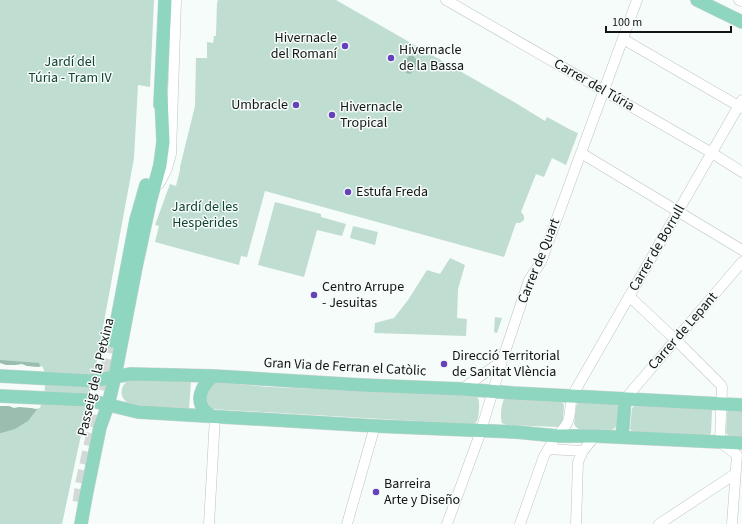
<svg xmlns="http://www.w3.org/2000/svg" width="742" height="524" font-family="'Source Sans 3',sans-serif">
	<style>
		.green { fill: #c0ddd1 }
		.water { fill: #9bbdaf }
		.pier { fill: #f5fcf9 }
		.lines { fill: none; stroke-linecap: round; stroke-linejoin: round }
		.major-tunnel { stroke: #d3d9d7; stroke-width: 13; stroke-dasharray: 13 6; stroke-linecap: butt }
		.minor-casing { stroke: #bdc4c1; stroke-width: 11 }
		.major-casing { stroke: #d5d5d5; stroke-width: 14 }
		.minor { stroke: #fff; stroke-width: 10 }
		.major { stroke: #8ed6bf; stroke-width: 13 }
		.poi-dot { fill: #6642ba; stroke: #f5fcf9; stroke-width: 1.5 }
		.labels { text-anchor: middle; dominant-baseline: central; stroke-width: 3; stroke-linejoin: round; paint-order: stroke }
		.poi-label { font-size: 14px; fill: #131514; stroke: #f5fcf9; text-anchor: start }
		.park-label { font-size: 14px; fill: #124233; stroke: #f5fcf9 }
		.street-label { font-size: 14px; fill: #131514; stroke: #f5fcf9 }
	</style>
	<rect width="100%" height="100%" fill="#f5fcf9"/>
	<path class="green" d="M 0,0 L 154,0 L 150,87 L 138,85 L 134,158 L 97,360 L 62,524 L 0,524 Z
		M 218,0 L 336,0 L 514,102 L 545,121 L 547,117 L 571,130 L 578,133 L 566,165 L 552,158 L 544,177 L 536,174 L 521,212 L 524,216 L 524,220 L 520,223 L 516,223 L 504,257 L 265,191 L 247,257 L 241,256 L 239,265 L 155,242 L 159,226 L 155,225 L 170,184 L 176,186 L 180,170 L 180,167 L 195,106 L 196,58 L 207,58 L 207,42 L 213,43 L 214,36 L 216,36 L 217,3 Z
		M 275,202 L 321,214 L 321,217 L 346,224 L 342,236 L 317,230 L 304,277 L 258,265 Z
		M 353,226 L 378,232 L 375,245 L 350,238 Z
		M 450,258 L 465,265 L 458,289 L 457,318 L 467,319 L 466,336 L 374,333 L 375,323 L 394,318 L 408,300 L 427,270 L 440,274 Z
		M 495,317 L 502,318 L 497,333 L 494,332 Z
		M 130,379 L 191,381 L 189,409 L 132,405 C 119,400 118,387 130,379 Z
		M 214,382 L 269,387 L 472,395 C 474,396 476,396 478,398 C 480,401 479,418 477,421 C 475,424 472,424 468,424 L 210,409 L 208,409 L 205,393 Z
		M 508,398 L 560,401 L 562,402 L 564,405 L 563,423 L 561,426 L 558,427 L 506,425 L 502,423 C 500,417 501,406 504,399 Z
		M 581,402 L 615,404 L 617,405 L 618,408 L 617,426 L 612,430 L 579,429 L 576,427 L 574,424 L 576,407 L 577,404 Z
		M 636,405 L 711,408 L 712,410 L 711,433 L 709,436 L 633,432 L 630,429 L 632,408 Z
		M 730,410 L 742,411 L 742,437 L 729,436 L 726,433 L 727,412 Z"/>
	<path class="water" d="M 409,56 L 413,56 C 420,61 416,70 410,74 L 406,73 C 403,67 404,61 409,56 Z
		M 221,200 L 227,201 L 224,213 L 218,211 Z
		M 0,360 L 39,363 L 42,371 L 38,408 L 28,421 L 15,429 L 1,433 L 0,433 Z"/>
	<path class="pier" d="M 0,363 L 6,365 L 16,365 L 22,364 L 27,366 L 38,367 L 42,366 L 44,370 L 45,387 L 44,395 L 40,408 L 36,409 L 31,408 L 19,407 L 14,408 L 9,406 L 0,406 Z"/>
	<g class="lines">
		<path class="major-tunnel" d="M 79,502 L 82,482 L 113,341"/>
		<defs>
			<path id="minor" d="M 446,0 L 712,153 L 742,172
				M 739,0 L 742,1
				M 623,39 L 742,108
				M 581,153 L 742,250
				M 159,184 L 167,169 L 171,154 L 176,0
				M 629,296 L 681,345 L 721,385 L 722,387 L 720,442 L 737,455 L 732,524
				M 462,389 L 502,361
				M 625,399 L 742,262
				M 548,449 L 583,451
				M 209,524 L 215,417
				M 347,524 L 375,426
				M 447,524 L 480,434 L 502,361 L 529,280 L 541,262 L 637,0
				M 520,524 L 544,456 C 548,449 552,443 556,437 C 560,432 566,427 568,421 C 571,413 570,404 572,396 L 742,100
				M 576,524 L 578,462 L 583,451 L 595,436
				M 659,524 L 735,474"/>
			<path id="major" d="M 697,0 L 742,22
				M 160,105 L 165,0
				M 113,341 L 136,220 L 146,185
				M 0,376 L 92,381 L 131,374 L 214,376 L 361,385 L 462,389 L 513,393 L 742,405
				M 0,396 L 88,400 L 138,412 L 375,426 L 516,432 L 557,436 L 595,436 L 742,443
				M 211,416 C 208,413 204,411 202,407 C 196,395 205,382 214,376
				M 622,437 L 625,399
				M 81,524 L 86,496 L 100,427 L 108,405 L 115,376 L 136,267 L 150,202 L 160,165 L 163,142 L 161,96"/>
		</defs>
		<use href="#minor" class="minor-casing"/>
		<use href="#major" class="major-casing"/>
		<use href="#minor" class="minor"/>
		<use href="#major" class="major"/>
	</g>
	<g class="poi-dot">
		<circle cx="345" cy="46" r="4"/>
		<circle cx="391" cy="58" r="4"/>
		<circle cx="296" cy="105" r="4"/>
		<circle cx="332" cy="115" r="4"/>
		<circle cx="348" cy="192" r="4"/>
		<circle cx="314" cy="295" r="4"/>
		<circle cx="444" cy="364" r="4"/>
		<circle cx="376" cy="492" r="4"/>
	</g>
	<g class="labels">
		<g class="poi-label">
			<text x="337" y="38" text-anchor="end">Hivernacle<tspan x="337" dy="16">del Romaní</tspan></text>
			<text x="399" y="50">Hivernacle<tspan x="399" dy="16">de la Bassa</tspan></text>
			<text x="288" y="105" text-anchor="end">Umbracle</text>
			<text x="340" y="107">Hivernacle<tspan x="340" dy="16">Tropical</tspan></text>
			<text x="356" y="192">Estufa Freda</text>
			<text x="322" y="287">Centro Arrupe<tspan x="322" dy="16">- Jesuitas</tspan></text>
			<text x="452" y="356">Direcció Territorial<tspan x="452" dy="16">de Sanitat Vlència</tspan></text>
			<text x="384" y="484">Barreira<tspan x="384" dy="16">Arte y Diseño</tspan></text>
		</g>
		<g class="park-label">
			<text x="70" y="62">Jardí del<tspan x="70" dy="16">Túria - Tram IV</tspan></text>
			<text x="205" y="207">Jardí de les<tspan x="205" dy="16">Hespèrides</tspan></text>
		</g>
		<g class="street-label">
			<text transform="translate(594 85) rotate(30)">Carrer del Túria</text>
			<text transform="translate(657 248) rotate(-60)">Carrer de Borrull</text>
			<text transform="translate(539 261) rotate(-68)">Carrer de Quart</text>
			<text transform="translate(683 331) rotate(-49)">Carrer de Lepant</text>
			<text transform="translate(345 367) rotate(3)">Gran Via de Ferran el Catòlic</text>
			<text transform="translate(96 377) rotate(-77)">Passeig de la Petxina</text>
		</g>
	</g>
	<path d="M606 26v6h125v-6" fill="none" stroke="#131514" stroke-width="2"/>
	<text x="612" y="26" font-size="12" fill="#131514" stroke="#f5fcf9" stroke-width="3" paint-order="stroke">100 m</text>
</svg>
